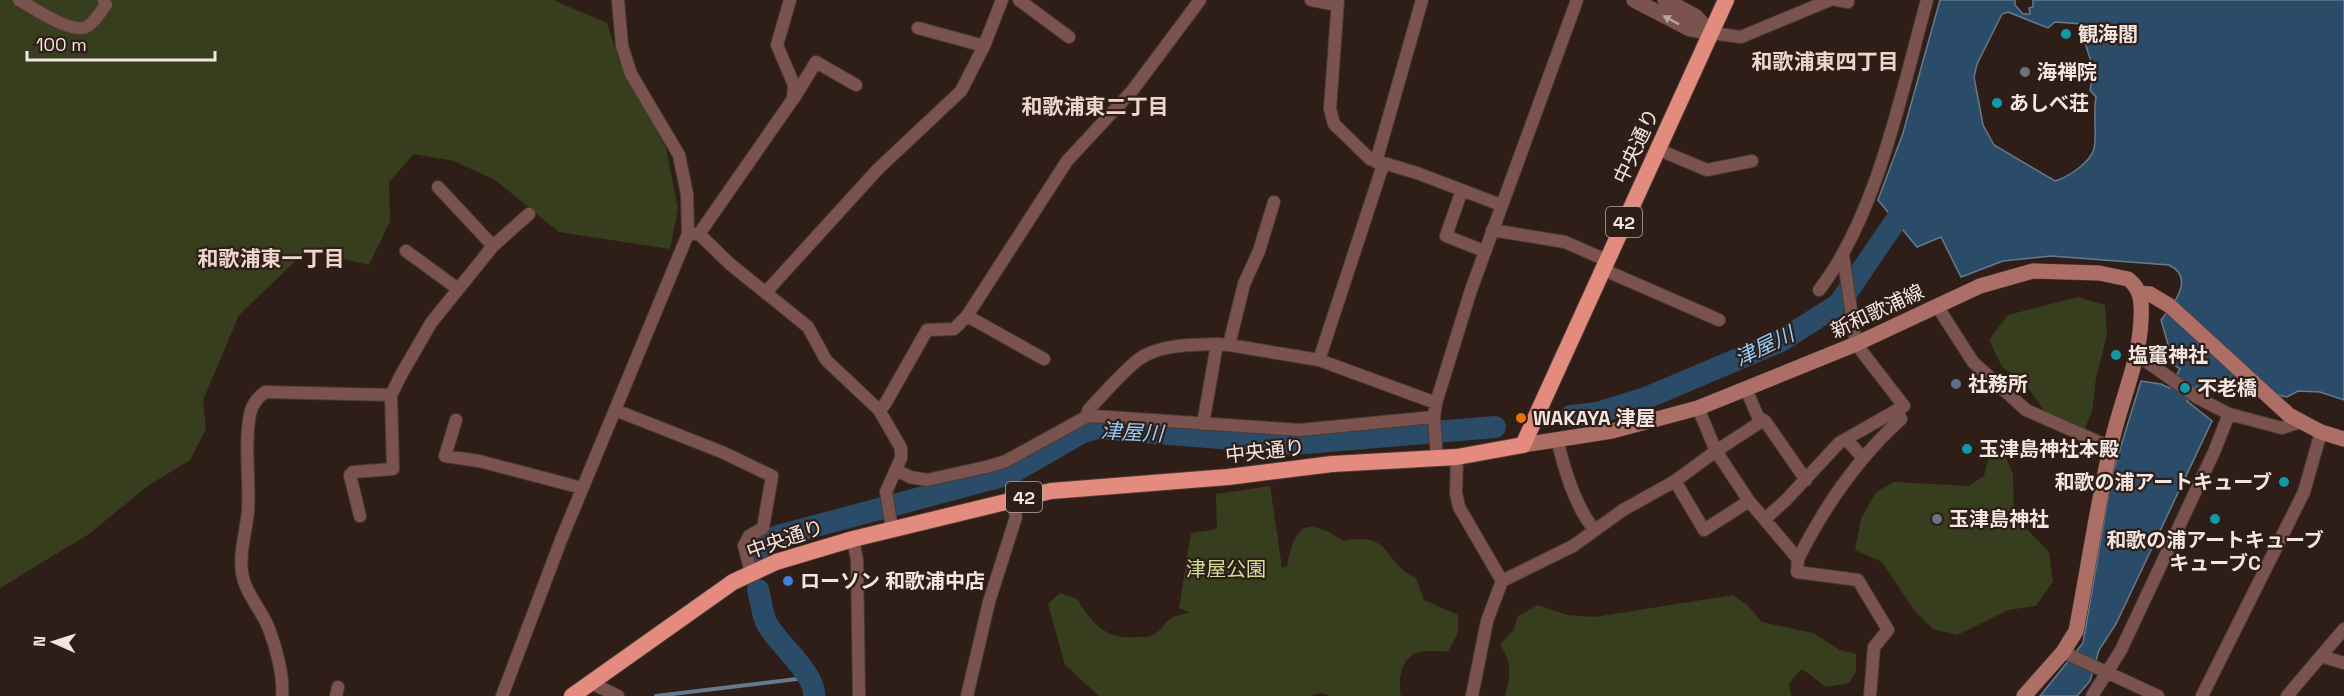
<svg xmlns="http://www.w3.org/2000/svg" width="2344" height="696" font-family="'Space Grotesk','Noto Sans JP',sans-serif">
	<style>
		.green { fill: #373e1d }
		.water { fill: #2a4c68; stroke: #667a8d; stroke-width: 1.5; fill-rule: evenodd }
		.lines { fill: none; stroke-linecap: round; stroke-linejoin: round }
		.stream { stroke: #667a8d; stroke-width: 4 }
		.river { stroke: #2a4c68; stroke-width: 22 }
		.minor-casing { stroke: #4a3a33; stroke-width: 14 }
		.tertiary-casing { stroke: #4a3a33; stroke-width: 16 }
		.secondary-casing { stroke: #4a3a33; stroke-width: 16 }
		.trunk-casing { stroke: #4a3a33; stroke-width: 18 }
		.minor { stroke: #7b534e; stroke-width: 12 }
		.tertiary { stroke: #7b534e; stroke-width: 15 }
		.secondary { stroke: #ad6e65; stroke-width: 15 }
		.trunk { stroke: #e48b7f; stroke-width: 16 }
		.oneway { fill: #bda49f }
		.culture-dot { fill: #0f9aa8; stroke: #2f1e17; stroke-width: 2 }
		.worship-dot { fill: #6b7280; stroke: #2f1e17; stroke-width: 2 }
		.service-dot { fill: #5c6f8a; stroke: #2f1e17; stroke-width: 2 }
		.food-dot { fill: #e8710a; stroke: #2f1e17; stroke-width: 2 }
		.shop-dot { fill: #3f7fe0; stroke: #2f1e17; stroke-width: 2 }
		.labels { text-anchor: middle; dominant-baseline: central; stroke-width: 4.5; stroke-linejoin: round; paint-order: stroke }
		.shield { fill: #2f1e17; stroke: #b8aaa5; stroke-width: 1.5 }
		.shield-label { font-size: 18px; font-weight: bold; fill: #f3e6e2 }
		.poi-label { font-size: 20px; font-weight: bold; fill: #f3e6e2; stroke: #2f1e17; text-anchor: start }
		.street-label { font-size: 20px; fill: #f3e6e2; stroke: #2f1e17 }
		.park-label { font-size: 20px; fill: #d0de99; stroke: #2f1e17 }
		.neighbourhood-label { font-size: 21px; font-weight: bold; fill: #eed6cd; stroke: #2f1e17 }
		.water-label { font-size: 21px; font-style: italic; fill: #92ccfc; stroke: #2f1e17 }
	</style>
	<rect width="100%" height="100%" fill="#2f1e17"/>
	<path class="green" d="M 0,0 L 553,0 L 607,23 L 620,64 L 666,148 L 678,209 L 670,249 L 559,232 L 495,180 L 454,161 L 414,154 L 389,182 L 390,221 L 369,265 L 307,250 L 239,315 L 203,400 L 206,429 L 190,460 L 149,485 L 89,534 L 0,588 Z
		M 2078,297 L 2105,305 L 2107,335 L 2096,378 L 2092,412 L 2084,430 L 2048,416 L 2025,383 L 2002,367 L 1989,340 L 2008,315 Z
		M 2003,450 L 2013,475 L 2014,516 L 2049,552 L 2053,581 L 2036,606 L 2008,610 L 1957,635 L 1933,629 L 1914,610 L 1882,562 L 1855,550 L 1861,519 L 1876,492 L 1894,482 L 1968,486 L 1984,476 L 1989,456 Z
		M 1270,486 L 1282,568 L 1287,566 C 1295,523 1307,517 1344,541 C 1393,531 1382,563 1416,578 L 1424,600 L 1458,615 L 1458,633 L 1448,651 C 1439,652 1428,650 1420,652 C 1400,656 1398,681 1401,696 L 1330,696 L 1322,693 L 1310,696 L 1099,696 L 1065,665 L 1048,604 L 1060,593 L 1077,599 C 1092,623 1105,640 1137,637 C 1140,637 1147,637 1151,636 C 1170,627 1159,617 1190,613 L 1179,608 L 1191,533 L 1217,529 L 1216,494 Z
		M 1733,595 L 1747,605 L 1762,622 L 1813,633 L 1840,650 L 1856,654 L 1856,672 L 1849,683 L 1826,687 L 1802,669 L 1789,683 L 1791,696 L 1505,696 C 1511,675 1512,664 1500,644 L 1513,631 L 1518,616 L 1538,605 L 1567,615 L 1595,617 Z"/>
	<path class="water" d="M 1940,0 L 2015,0 L 2015,5 L 2023,14 L 2030,14 L 2029,8 L 2033,7 L 2033,0 L 2344,0 L 2344,400 L 2320,392 L 2298,391 L 2287,397 L 2255,390 L 2220,392 L 2207,387 L 2196,387 L 2187,401 L 2212,421 L 2116,624 L 2099,650 L 2090,681 L 2077,696 L 2040,696 L 2083,643 L 2112,475 L 2141,381 L 2161,384 L 2169,388 L 2180,369 L 2174,365 L 2161,320 C 2173,305 2196,278 2169,265 L 2051,256 L 2003,261 L 1961,277 L 1941,237 L 1917,247 L 1878,200 L 1903,133 ZM 2008,12 L 2048,28 L 2055,22 L 2082,24 L 2081,30 L 2094,71 L 2090,90 L 2096,97 C 2093,113 2097,134 2094,149 C 2090,163 2068,177 2055,181 L 1994,145 L 1983,125 L 1974,77 L 1977,64 L 2002,14 Z"/>
	<g class="lines">
		<path class="stream" d="M 656,696 L 797,679 L 802,669"/>
		<path class="river" d="M 1571,416 L 1597,413 L 1646,398 L 1781,341 L 1839,304 L 1907,204
			M 758,551 L 761,543 L 778,536 L 1010,474 L 1081,433 L 1096,428 L 1294,444 L 1495,427
			M 758,590 C 761,600 762,613 766,622 C 776,643 816,673 814,696"/>
		<defs>
			<path id="minor" d="M 19,0 C 34,8 73,36 88,26 C 95,21 101,11 106,5 L 104,0
				M 618,0 L 622,46 L 631,74 L 679,155 L 687,194 L 688,234
				M 1019,0 L 1069,37
				M 1311,0 L 1337,5
				M 1338,0 L 1330,109 L 1334,124 L 1370,159 L 1417,173 L 1501,205
				M 1837,0 L 1848,2
				M 918,28 L 984,46 L 1002,0
				M 1711,33 L 1741,37 L 1830,0
				M 794,98 L 816,62 L 856,85
				M 1657,149 L 1707,170 L 1752,161
				M 1376,162 L 1422,0
				M 438,187 L 493,246
				M 1462,190 L 1446,236 L 1484,251
				M 1492,230 L 1565,242 L 1606,260
				M 699,234 L 793,99 L 794,85 L 777,45 L 790,0
				M 406,251 L 458,289
				M 1602,269 L 1719,320
				M 1819,290 C 1877,216 1902,90 1927,0
				M 766,292 L 878,169 L 961,91 L 984,46
				M 1937,306 L 1973,362 L 2026,410 L 2110,447
				M 967,316 L 1067,161 L 1132,91 L 1200,0
				M 1229,345 L 1319,360 L 1436,403
				M 1319,360 L 1383,165
				M 1746,389 L 1758,417 L 1765,421 L 1806,480
				M 615,410 L 722,452 L 772,476 L 763,528 L 749,536 L 744,546 L 751,572
				M 879,410 L 885,404 L 927,330 L 954,329 L 967,316 L 1044,359
				M 2229,414 L 2282,428 L 2300,422
				M 1086,417 L 1089,409 C 1105,393 1121,373 1139,359 C 1160,344 1193,345 1217,344
				M 1434,417 L 1436,403 L 1471,290 L 1577,0
				M 1758,417 L 1759,423 L 1716,451 L 1749,501 L 1798,559 L 1797,572 L 1858,580 L 1888,630 L 1874,647 L 1870,696
				M 456,420 L 445,456 L 479,461 L 582,488
				M 1203,424 L 1217,344 L 1229,345 L 1244,284 L 1259,251 L 1274,202
				M 1557,439 C 1564,468 1575,508 1595,530
				M 1846,439 L 1863,458
				M 1457,457 L 1456,493 L 1459,507 L 1502,581 L 1487,621 L 1472,696
				M 896,470 L 910,477 L 927,480 L 990,466 L 1006,461 L 1086,417 L 1093,416 L 1300,430 L 1434,417 L 1437,458
				M 1675,481 L 1704,530 L 1749,501
				M 360,516 L 350,475 L 353,472 L 393,469 L 391,395 L 401,375 L 431,323 L 493,246 L 529,214
				M 1765,519 L 1786,500 L 1839,443 L 1904,406 L 1856,344 L 1843,255
				M 853,539 L 857,560 L 859,696
				M 1798,559 C 1824,507 1858,458 1901,419 L 1897,411
				M 1502,581 L 1573,546 L 1623,510 L 1675,481 L 1716,451 L 1698,408
				M 2063,652 L 2158,696
				M 2321,656 L 2344,663
				M 591,683 L 618,696
				M 282,696 C 284,676 276,647 269,629 C 263,613 251,600 245,584 C 236,561 246,534 248,511 C 250,479 244,446 250,414 C 252,404 257,398 265,392 L 391,395
				M 336,696 L 338,687
				M 502,696 L 561,540 L 688,234 L 699,234 L 730,264 L 808,327 L 826,360 L 879,410 L 901,448 L 901,458 L 886,492 L 892,529
				M 967,696 L 989,602 L 1016,517 L 1012,499
				M 2092,696 L 2121,650 L 2214,452 L 2229,414 L 2198,398 L 2136,354
				M 2202,696 L 2304,492 L 2321,432
				M 2287,696 L 2344,629"/>
			<path id="tertiary" d="M 1634,0 L 1690,29 L 1711,33
				M 1665,0 L 1695,16 L 1711,33"/>
			<path id="secondary" d="M 2139,293 L 2150,294 L 2170,306 L 2289,415 L 2321,432 L 2344,439
				M 1523,445 L 1612,431 L 1698,408 L 1856,344 L 1980,286 L 2033,271 L 2099,273 L 2128,279 C 2142,289 2142,305 2141,320 C 2139,364 2120,403 2111,445 C 2097,507 2088,569 2076,631 L 2063,652 L 2024,696"/>
			<path id="trunk" d="M 572,696 L 733,582 L 776,562 L 853,539 L 1051,491 L 1228,477 L 1332,464 L 1457,457 L 1523,445 L 1726,0"/>
		</defs>
		<use href="#minor" class="minor-casing"/>
		<use href="#tertiary" class="tertiary-casing"/>
		<use href="#secondary" class="secondary-casing"/>
		<use href="#trunk" class="trunk-casing"/>
		<use href="#minor" class="minor"/>
		<use href="#tertiary" class="tertiary"/>
		<use href="#secondary" class="secondary"/>
		<use href="#trunk" class="trunk"/>
	</g>
	<defs><path id="oneway-solid" d="M-6-.8H1V-3.2L6.5 0L1 3.2V.8H-6Z" transform="scale(1.5)"/></defs>
	<use class="oneway" href="#oneway-solid" transform="translate(1671 20) rotate(-152)"/>
	<g class="culture-dot">
		<circle cx="2066" cy="34" r="6"/>
		<circle cx="1997" cy="103" r="6"/>
		<circle cx="2116" cy="355" r="6"/>
		<circle cx="2185" cy="388" r="6"/>
		<circle cx="1967" cy="449" r="6"/>
		<circle cx="2284" cy="482" r="6"/>
		<circle cx="2215" cy="519" r="6"/>
	</g>
	<g class="worship-dot">
		<circle cx="2025" cy="72" r="6"/>
		<circle cx="1937" cy="519" r="6"/>
	</g>
	<circle class="service-dot" cx="1956" cy="384" r="6"/>
	<circle class="food-dot" cx="1521" cy="418" r="6"/>
	<circle class="shop-dot" cx="788" cy="581" r="6"/>
	<g class="labels">
		<g class="shield">
			<rect x="1606" y="207" width="36" height="30" rx="4.5"/>
			<rect x="1006" y="482" width="36" height="30" rx="4.5"/>
		</g>
		<g class="shield-label">
			<text x="1624" y="222">42</text>
			<text x="1024" y="497">42</text>
		</g>
		<g class="poi-label">
			<text x="2078" y="34">観海閣</text>
			<text x="2037" y="72">海禅院</text>
			<text x="2009" y="103">あしべ荘</text>
			<text x="2128" y="355">塩竃神社</text>
			<text x="1968" y="384">社務所</text>
			<text x="2197" y="388">不老橋</text>
			<text x="1533" y="418">WAKAYA 津屋</text>
			<text x="1979" y="449">玉津島神社本殿</text>
			<text x="2272" y="482" text-anchor="end">和歌の浦アートキューブ</text>
			<text x="1949" y="519">玉津島神社</text>
			<text x="2215" y="540" text-anchor="middle">和歌の浦アートキューブ<tspan x="2215" dy="23">キューブC</tspan></text>
			<text x="800" y="581">ローソン 和歌浦中店</text>
		</g>
		<g class="street-label">
			<text transform="translate(1636 146) rotate(-65)">中央通り</text>
			<text transform="translate(1877 311) rotate(-25)">新和歌浦線</text>
			<text transform="translate(1265 451) rotate(-6)">中央通り</text>
			<text transform="translate(785 539) rotate(-19)">中央通り</text>
		</g>
		<g class="park-label">
			<text x="1226" y="569">津屋公園</text>
		</g>
		<g class="neighbourhood-label">
			<text x="1825" y="61">和歌浦東四丁目</text>
			<text x="1095" y="106">和歌浦東二丁目</text>
			<text x="271" y="258">和歌浦東一丁目</text>
		</g>
		<g class="water-label">
			<text transform="translate(1764 346) rotate(-26)">津屋川</text>
			<text transform="translate(1132 432) rotate(3)">津屋川</text>
		</g>
	</g>
	<g transform="translate(54 642) rotate(273)" stroke="#2f1e17" stroke-width="4.5" paint-order="stroke">
	<path d="M0-4.5L10 22L0 15L-10 22Z" fill="#f3e6e2"/>
	<text y="-9" font-size="16" font-weight="bold" text-anchor="middle" fill="#f3e6e2">N</text>
	</g>
	<path d="M27 51v9h188v-9" fill="none" stroke="#f3e6e2" stroke-width="3"/>
	<text x="36" y="51" font-size="18" fill="#f3e6e2" stroke="#2f1e17" stroke-width="4.5" paint-order="stroke">100 m</text>
</svg>
